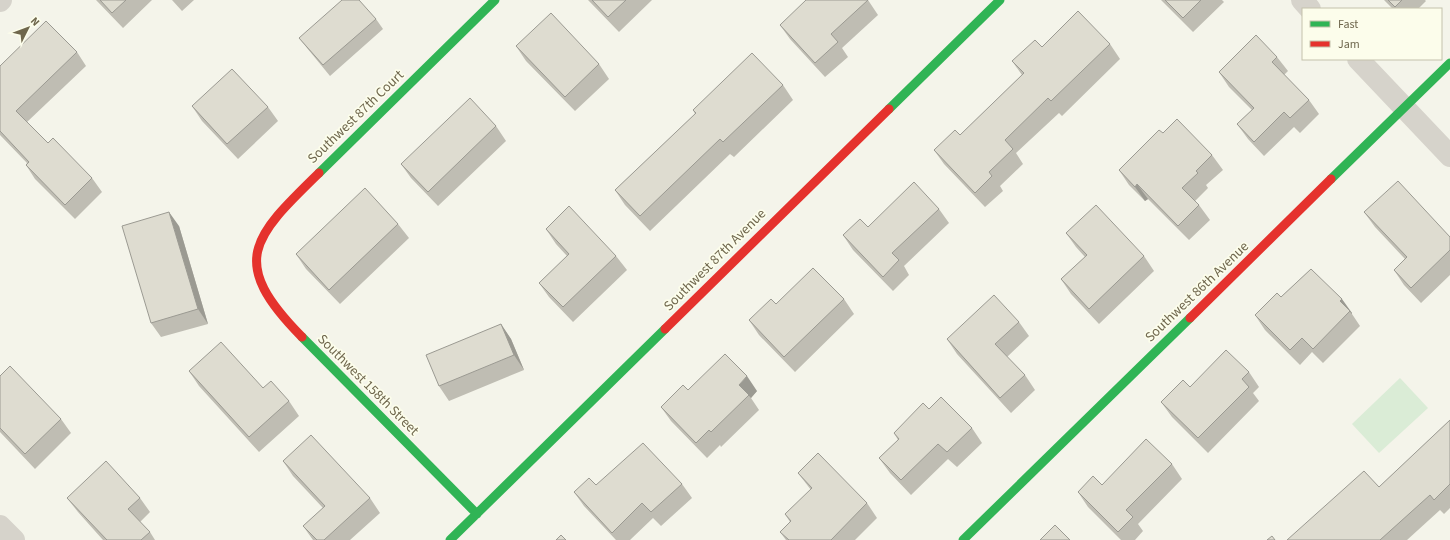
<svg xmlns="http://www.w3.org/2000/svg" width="1450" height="540" font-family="'Source Sans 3',sans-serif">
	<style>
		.pitch { fill: #daecd6 }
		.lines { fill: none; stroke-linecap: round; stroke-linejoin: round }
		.street { stroke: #d6d3cb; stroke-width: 22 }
		.fast { stroke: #30b455; stroke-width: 9 }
		.jam { stroke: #e5322d; stroke-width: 9 }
		.wall { fill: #bfbdb3 }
		.shaded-wall { fill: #9b9a92 }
		.building { fill: #dedcd0; stroke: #9b9a92 }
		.labels { text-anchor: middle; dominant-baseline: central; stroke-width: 3.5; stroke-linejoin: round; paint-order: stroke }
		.street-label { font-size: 14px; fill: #6f674d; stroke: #fcfdeb }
	</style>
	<rect width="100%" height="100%" fill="#f4f4ea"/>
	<path class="pitch" d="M 1400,378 L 1428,408 L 1379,453 L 1352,424 Z"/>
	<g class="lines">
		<path class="street" d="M 1302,0 L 1310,9
			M 0,1 L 1,0
			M 1358,59 L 1450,156
			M 0,526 L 14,540"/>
		<path class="fast" d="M 889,109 L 1000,0
			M 319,173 L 495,0
			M 1331,179 L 1450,63
			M 302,337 L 477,514
			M 450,540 L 665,329
			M 963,540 L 1190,318"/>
		<path class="jam" d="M 1190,318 L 1331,179
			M 665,329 L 889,109
			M 302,337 C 228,262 252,238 319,173"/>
	</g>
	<path class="wall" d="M 96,0 L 152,0 L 123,28 Z
		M 172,0 L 194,0 L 182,11 Z
		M 588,0 L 652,0 L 619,32 Z
		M 868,0 L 878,15 L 842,48 L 848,57 L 825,77 L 790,39 L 780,25 Z
		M 1161,0 L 1222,0 L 1224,2 L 1193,32 Z
		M 1384,0 L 1425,0 L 1426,1 L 1418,9 L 1393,9 Z
		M 376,19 L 383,29 L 330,76 L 307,48 L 299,38 Z
		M 1110,44 L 1120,59 L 1062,116 L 1059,113 L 1016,153 L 1023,164 L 1000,186 L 1003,191 L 985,207 L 944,164 L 934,150 L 960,135 L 1022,75 L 1012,61 L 1042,47 Z
		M 516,46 L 599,64 L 609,79 L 575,111 L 526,61 Z
		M 77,52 L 86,66 L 27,122 L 48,143 L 92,178 L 102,192 L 75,219 L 35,179 L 26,165 L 27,163 L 0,135 L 0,66 Z
		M 1277,57 L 1288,71 L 1284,75 L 1309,100 L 1319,114 L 1300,133 L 1294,127 L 1264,156 L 1248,139 L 1237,124 L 1252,110 L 1229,87 L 1219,72 Z
		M 783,85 L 793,100 L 734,157 L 730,154 L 650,231 L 625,205 L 615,190 L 695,114 L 693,110 Z
		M 192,106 L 268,107 L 278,121 L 238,159 L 202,121 Z
		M 496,126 L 506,141 L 438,206 L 411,178 L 401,164 Z
		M 1163,133 L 1212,155 L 1223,170 L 1206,185 L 1208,188 L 1195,201 L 1199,205 L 1210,220 L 1189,240 L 1148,199 L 1145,201 L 1129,185 L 1119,170 Z
		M 939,209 L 949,223 L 904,266 L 909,275 L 893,291 L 853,250 L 843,235 L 868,227 Z
		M 1364,212 L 1450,237 L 1450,275 L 1421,303 L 1404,285 L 1394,270 L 1405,259 L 1375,227 Z
		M 398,224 L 409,238 L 340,304 L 306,269 L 296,254 Z
		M 179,226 L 208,324 L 161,337 L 151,323 Z
		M 546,229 L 616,256 L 627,270 L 573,322 L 549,297 L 539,283 L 567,256 L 556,244 Z
		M 1066,233 L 1144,256 L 1154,271 L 1099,324 L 1071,294 L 1061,279 L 1085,257 L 1076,247 Z
		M 1311,269 L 1352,313 L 1352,314 L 1360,326 L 1323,363 L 1312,352 L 1300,365 L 1265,330 L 1255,315 L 1281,297 Z
		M 844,299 L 854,314 L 795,372 L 759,335 L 749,320 L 776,304 Z
		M 1019,322 L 1029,336 L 1007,357 L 1025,375 L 1035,390 L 1011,413 L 957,354 L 947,339 Z
		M 501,324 L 511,339 L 524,370 L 449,401 L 439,386 Z
		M 189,371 L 263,388 L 289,401 L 299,416 L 259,452 L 199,386 Z
		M 1249,372 L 1259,387 L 1253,393 L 1259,401 L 1208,453 L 1172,417 L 1161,402 L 1190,387 Z
		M 0,376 L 61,419 L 71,433 L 35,469 L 0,432 Z
		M 688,390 L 757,391 L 751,398 L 759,410 L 721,447 L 720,445 L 707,458 L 671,421 L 661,407 Z
		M 929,409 L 972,428 L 982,443 L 957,467 L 948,459 L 911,495 L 890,473 L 879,458 L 898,440 L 894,433 Z
		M 1450,420 L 1450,508 L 1444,514 L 1440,510 L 1407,540 L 1287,540 L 1379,487 Z
		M 283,461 L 370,498 L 380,513 L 350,540 L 313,540 L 303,526 L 323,508 L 293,476 Z
		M 1172,464 L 1182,479 L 1138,524 L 1143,531 L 1135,540 L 1121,540 L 1088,507 L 1078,492 Z
		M 798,473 L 867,503 L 877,518 L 855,540 L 786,540 L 780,532 L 790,522 L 785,514 L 811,490 Z
		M 682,484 L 692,498 L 661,526 L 653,518 L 630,540 L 616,540 L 584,506 L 574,492 L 596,485 Z
		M 67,498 L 140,498 L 150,512 L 140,522 L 150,532 L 155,540 L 103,540 L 78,512 Z"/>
	<path class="shaded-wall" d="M 1137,184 L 1148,199 L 1145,201 L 1135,187 Z
		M 169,212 L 179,226 L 208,324 L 198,309 Z
		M 1342,299 L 1352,313 L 1352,314 L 1340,301 Z
		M 501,324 L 511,339 L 524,370 L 514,355 Z
		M 747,376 L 757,391 L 751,398 L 739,385 Z"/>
	<path class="building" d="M 100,0 L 126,0 L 112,13 Z
		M 342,0 L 359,0 L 376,19 L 323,65 L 299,38 Z
		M 592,0 L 626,0 L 608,17 Z
		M 806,0 L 868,0 L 831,34 L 838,42 L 815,63 L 780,25 Z
		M 1165,0 L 1201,0 L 1183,18 Z
		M 1388,0 L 1402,0 L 1395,7 Z
		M 1078,11 L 1110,44 L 1051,101 L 1048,98 L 1005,140 L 1013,149 L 989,172 L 992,176 L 975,193 L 934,150 L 955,130 L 960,135 L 1024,73 L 1012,61 L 1035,40 L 1042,47 Z
		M 551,13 L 599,64 L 565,97 L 516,46 Z
		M 46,21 L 77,52 L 16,111 L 48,143 L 53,138 L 92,178 L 65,205 L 26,165 L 29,162 L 0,131 L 0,66 Z
		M 1256,35 L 1277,57 L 1272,62 L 1309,100 L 1290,118 L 1284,112 L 1254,142 L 1237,124 L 1254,108 L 1219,72 Z
		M 752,53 L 783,85 L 723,142 L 720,139 L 640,216 L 615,190 L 696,113 L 693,110 Z
		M 232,69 L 268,107 L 227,144 L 192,106 Z
		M 470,98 L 496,126 L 428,192 L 401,164 Z
		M 1177,119 L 1212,155 L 1196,171 L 1198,173 L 1182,188 L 1199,205 L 1178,226 L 1137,184 L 1135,187 L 1119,170 L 1159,130 L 1163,133 Z
		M 1398,181 L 1450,237 L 1450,250 L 1411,288 L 1394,270 L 1407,257 L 1364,212 Z
		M 914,182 L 939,209 L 892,253 L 899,260 L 883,277 L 843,235 L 860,219 L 868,227 Z
		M 365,188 L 398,224 L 329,290 L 296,254 Z
		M 1096,205 L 1144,256 L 1089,309 L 1061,279 L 1087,255 L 1066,233 Z
		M 569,206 L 616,256 L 563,307 L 539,283 L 569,254 L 546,229 Z
		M 169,212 L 198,309 L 151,323 L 122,226 Z
		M 813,268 L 844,299 L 784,357 L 749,320 L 771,299 L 776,304 Z
		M 1311,269 L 1342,299 L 1340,301 L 1350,311 L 1313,349 L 1302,338 L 1290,350 L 1255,315 L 1277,293 L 1281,297 Z
		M 994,295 L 1019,322 L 995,344 L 1025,375 L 1000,398 L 947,339 Z
		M 501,324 L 514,355 L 439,386 L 426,355 Z
		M 221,342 L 263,388 L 271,381 L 289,401 L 249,437 L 189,371 Z
		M 1226,350 L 1249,372 L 1242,379 L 1249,387 L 1198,438 L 1161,402 L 1183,380 L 1190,387 Z
		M 725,354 L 747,376 L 739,385 L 749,395 L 711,432 L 709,430 L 696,443 L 661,407 L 683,385 L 688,390 Z
		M 10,366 L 61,419 L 25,454 L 0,428 L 0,376 Z
		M 941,397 L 972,428 L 947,452 L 938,444 L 901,480 L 879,458 L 899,439 L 894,433 L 923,403 L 929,409 Z
		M 1450,420 L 1450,484 L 1434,500 L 1430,495 L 1380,540 L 1287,540 L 1364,471 L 1379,487 Z
		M 311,435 L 370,498 L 324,540 L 317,540 L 303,526 L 325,506 L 283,461 Z
		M 1146,439 L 1172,464 L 1126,510 L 1133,517 L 1118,532 L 1078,492 L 1093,476 L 1102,485 Z
		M 643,443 L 682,484 L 651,512 L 642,503 L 612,533 L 574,492 L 589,478 L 596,485 Z
		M 818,453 L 867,503 L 831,540 L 789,540 L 780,532 L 791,521 L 785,514 L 812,488 L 798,473 Z
		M 106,461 L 140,498 L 128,509 L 150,532 L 141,540 L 107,540 L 67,498 Z
		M 1055,525 L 1070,540 L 1040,540 Z
		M 561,535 L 566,540 L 556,540 Z
		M 1272,536 L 1275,540 L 1267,540 Z"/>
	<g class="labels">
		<g class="street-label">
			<text transform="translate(356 117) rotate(-44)">Southwest 87th Court</text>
			<text transform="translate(715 260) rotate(-45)">Southwest 87th Avenue</text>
			<text transform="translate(1197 292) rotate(-44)">Southwest 86th Avenue</text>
			<text transform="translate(368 385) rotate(45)">Southwest 158th Street</text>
		</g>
	</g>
	<rect x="1302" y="8" width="140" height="52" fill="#fcfdeb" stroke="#c4c1ac"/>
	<rect x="1310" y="21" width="20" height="6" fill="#30b455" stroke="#c4c1ac"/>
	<text x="1338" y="28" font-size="12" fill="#6f674d">Fast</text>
	<rect x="1310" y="41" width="20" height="6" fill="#e5322d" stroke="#c4c1ac"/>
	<text x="1338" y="48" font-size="12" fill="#6f674d">Jam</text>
	<g transform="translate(28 28) rotate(48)" stroke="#fcfdeb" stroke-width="3" paint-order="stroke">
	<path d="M0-3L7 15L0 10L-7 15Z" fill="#6f674d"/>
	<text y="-6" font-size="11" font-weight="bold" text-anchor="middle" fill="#6f674d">N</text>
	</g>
</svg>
